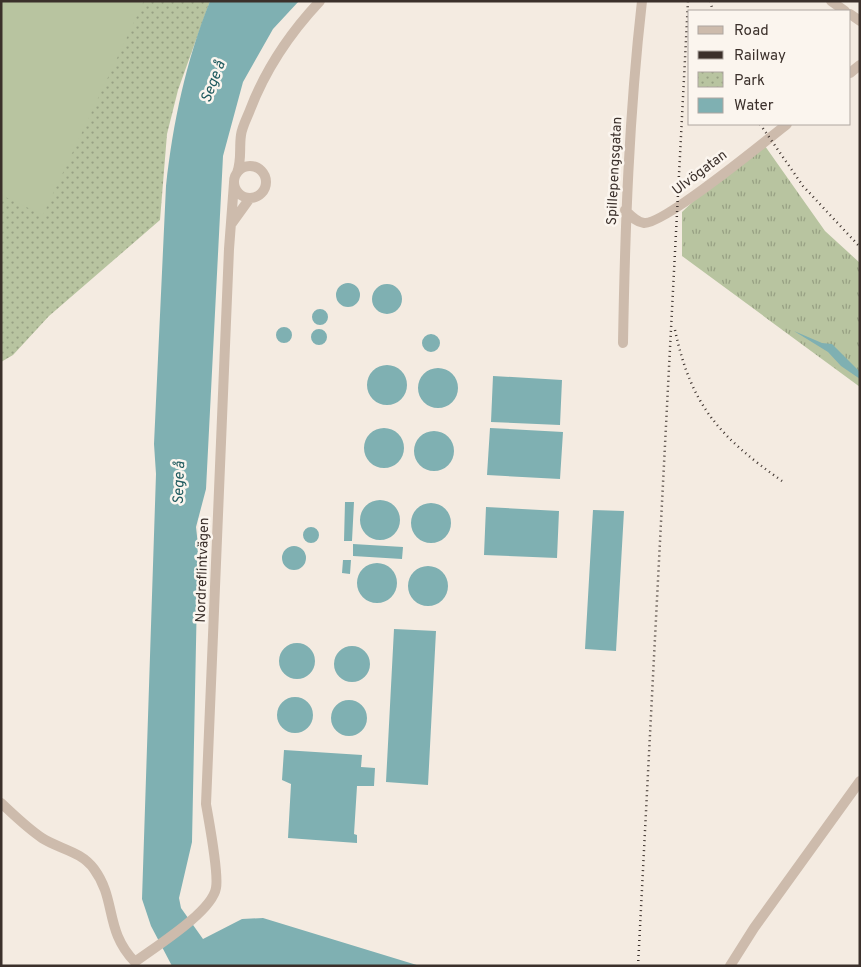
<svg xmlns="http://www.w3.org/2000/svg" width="861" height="967" font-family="Overpass,sans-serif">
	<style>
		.grass { fill: url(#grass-tufts) }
		.park { fill: url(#park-dots) }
		.pitch { fill: #b8c4a0 }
		.water { fill: #7fb0b2 }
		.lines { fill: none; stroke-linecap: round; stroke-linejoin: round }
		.minor { stroke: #cdbbac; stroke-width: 10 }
		.rail { stroke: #3b302b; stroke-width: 2.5; stroke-dasharray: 1 4; stroke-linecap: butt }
		.labels { text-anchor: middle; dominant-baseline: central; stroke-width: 5; stroke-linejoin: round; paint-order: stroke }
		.street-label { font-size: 14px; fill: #3b302b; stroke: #fbf5ee }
		.water-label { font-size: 15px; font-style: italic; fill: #1f5a5e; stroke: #fbf5ee }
	</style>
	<defs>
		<pattern id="grass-tufts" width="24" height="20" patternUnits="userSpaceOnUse" patternTransform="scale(1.25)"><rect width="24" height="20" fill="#b8c4a0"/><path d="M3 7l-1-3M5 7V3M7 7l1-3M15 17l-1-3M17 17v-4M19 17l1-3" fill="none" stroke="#97a083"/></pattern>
		<pattern id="park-dots" width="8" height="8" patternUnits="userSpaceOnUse" patternTransform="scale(1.25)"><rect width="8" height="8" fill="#b8c4a0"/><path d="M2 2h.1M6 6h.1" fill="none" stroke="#97a083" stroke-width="1.8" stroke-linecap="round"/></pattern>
	</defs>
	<rect width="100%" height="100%" fill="#f4ebe1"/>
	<path class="grass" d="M 765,146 L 825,231 L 860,263 L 860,387 L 682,256 L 682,212 L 704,191 Z"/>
	<path class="park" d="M 1,1 L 210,1 L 178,90 L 167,134 L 160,220 L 49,316 L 13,355 L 1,362 Z"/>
	<path class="pitch" d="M 1,1 L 144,1 L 43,215 L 1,195 Z"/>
	<path class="water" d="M 210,1 L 299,1 L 273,29 L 243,82 L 223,156 L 206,489 L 196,527 L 198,545 L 192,842 L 179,898 L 181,908 L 203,939 L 242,919 L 263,918 L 420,966 L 172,966 L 151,926 L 142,899 L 156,474 L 154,444 L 166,186 C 173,122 186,61 210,1 Z
		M336 295a12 12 0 1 1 24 0a12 12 0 1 1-24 0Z
		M372 299a15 15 0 1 1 30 0a15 15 0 1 1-30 0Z
		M312 317a8 8 0 1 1 16 0a8 8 0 1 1-16 0Z
		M276 335a8 8 0 1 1 16 0a8 8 0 1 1-16 0Z
		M311 337a8 8 0 1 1 16 0a8 8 0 1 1-16 0Z
		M 794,331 L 822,343 L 832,344 L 860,372 L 860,379 L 841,366 L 828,352 Z
		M422 343a9 9 0 1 1 18 0a9 9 0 1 1-18 0Z
		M367 385a20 20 0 1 1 40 0a20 20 0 1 1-40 0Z
		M418 388a20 20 0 1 1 40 0a20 20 0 1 1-40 0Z
		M 493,376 L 562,380 L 560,425 L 491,422 Z
		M364 448a20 20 0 1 1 40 0a20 20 0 1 1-40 0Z
		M 490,428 L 563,432 L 560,479 L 487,475 Z
		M414 451a20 20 0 1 1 40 0a20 20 0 1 1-40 0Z
		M360 520a20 20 0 1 1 40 0a20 20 0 1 1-40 0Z
		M 345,502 L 354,502 L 352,541 L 344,541 Z
		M411 523a20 20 0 1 1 40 0a20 20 0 1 1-40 0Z
		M 486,507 L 559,511 L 557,558 L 484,555 Z
		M 593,510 L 624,511 L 616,651 L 585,649 Z
		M303 535a8 8 0 1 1 16 0a8 8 0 1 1-16 0Z
		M 353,544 L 403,547 L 402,559 L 353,556 Z
		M282 558a12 12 0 1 1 24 0a12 12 0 1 1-24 0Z
		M 343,560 L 351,560 L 350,574 L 342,573 Z
		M357 583a20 20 0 1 1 40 0a20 20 0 1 1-40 0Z
		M408 586a20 20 0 1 1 40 0a20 20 0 1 1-40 0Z
		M 394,629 L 436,631 L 428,785 L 386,782 Z
		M279 661a18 18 0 1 1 36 0a18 18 0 1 1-36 0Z
		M334 664a18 18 0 1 1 36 0a18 18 0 1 1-36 0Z
		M277 715a18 18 0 1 1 36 0a18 18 0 1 1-36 0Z
		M331 718a18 18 0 1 1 36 0a18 18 0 1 1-36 0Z
		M 284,750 L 362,755 L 361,767 L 375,768 L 374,786 L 357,786 L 354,834 L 357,835 L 357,843 L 288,838 L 291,784 L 282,780 Z"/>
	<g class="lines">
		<path class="minor" d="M 831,1 L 845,11
			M 850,14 L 860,21
			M 850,73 L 860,65
			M234 182a16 16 0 1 1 32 0a16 16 0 1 1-32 0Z
			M 237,173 C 242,160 239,149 241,135 C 242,127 247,118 250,110 C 266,68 289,34 320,1
			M 625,210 C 631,216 636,222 644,223 C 663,225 767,140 787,124
			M 232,223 L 250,198
			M 623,343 C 625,228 629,115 642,1
			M 1,803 C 14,815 27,828 42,838 C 59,849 81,851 94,869 C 117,900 104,930 135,962 C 155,947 212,912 216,888 C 219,873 209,822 206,804 L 229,249 L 234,183
			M 730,966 L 754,928 L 860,781"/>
		<path class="rail" d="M 710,1 L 713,11
			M 760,124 L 803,186 L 860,247
			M 675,330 C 691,406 720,437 782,481
			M 638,966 L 688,1"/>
	</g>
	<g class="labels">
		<g class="street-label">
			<text transform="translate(615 171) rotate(-87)">Spillepengsgatan</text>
			<text transform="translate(700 173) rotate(-37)">Ulvögatan</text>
			<text transform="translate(203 570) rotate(-88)">Nordreflintvägen</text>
		</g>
		<g class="water-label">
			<text transform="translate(214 82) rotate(-69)">Sege å</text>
			<text transform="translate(180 483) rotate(-88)">Sege å</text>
		</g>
	</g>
	<rect width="861" height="967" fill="none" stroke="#3b302b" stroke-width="5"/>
	<rect x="688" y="10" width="162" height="115" fill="#fbf5ee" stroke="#aea6a0"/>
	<rect x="698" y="26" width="25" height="8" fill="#cdbbac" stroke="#aea6a0"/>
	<text x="734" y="35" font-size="15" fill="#3b302b">Road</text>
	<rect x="698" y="51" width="25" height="8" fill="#3b302b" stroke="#aea6a0"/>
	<text x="734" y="60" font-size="15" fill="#3b302b">Railway</text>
	<rect x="698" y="72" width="25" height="15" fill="url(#park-dots)" stroke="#aea6a0"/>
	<text x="734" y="85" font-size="15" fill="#3b302b">Park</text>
	<rect x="698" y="98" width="25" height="15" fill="#7fb0b2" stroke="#aea6a0"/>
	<text x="734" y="110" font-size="15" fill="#3b302b">Water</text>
</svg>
